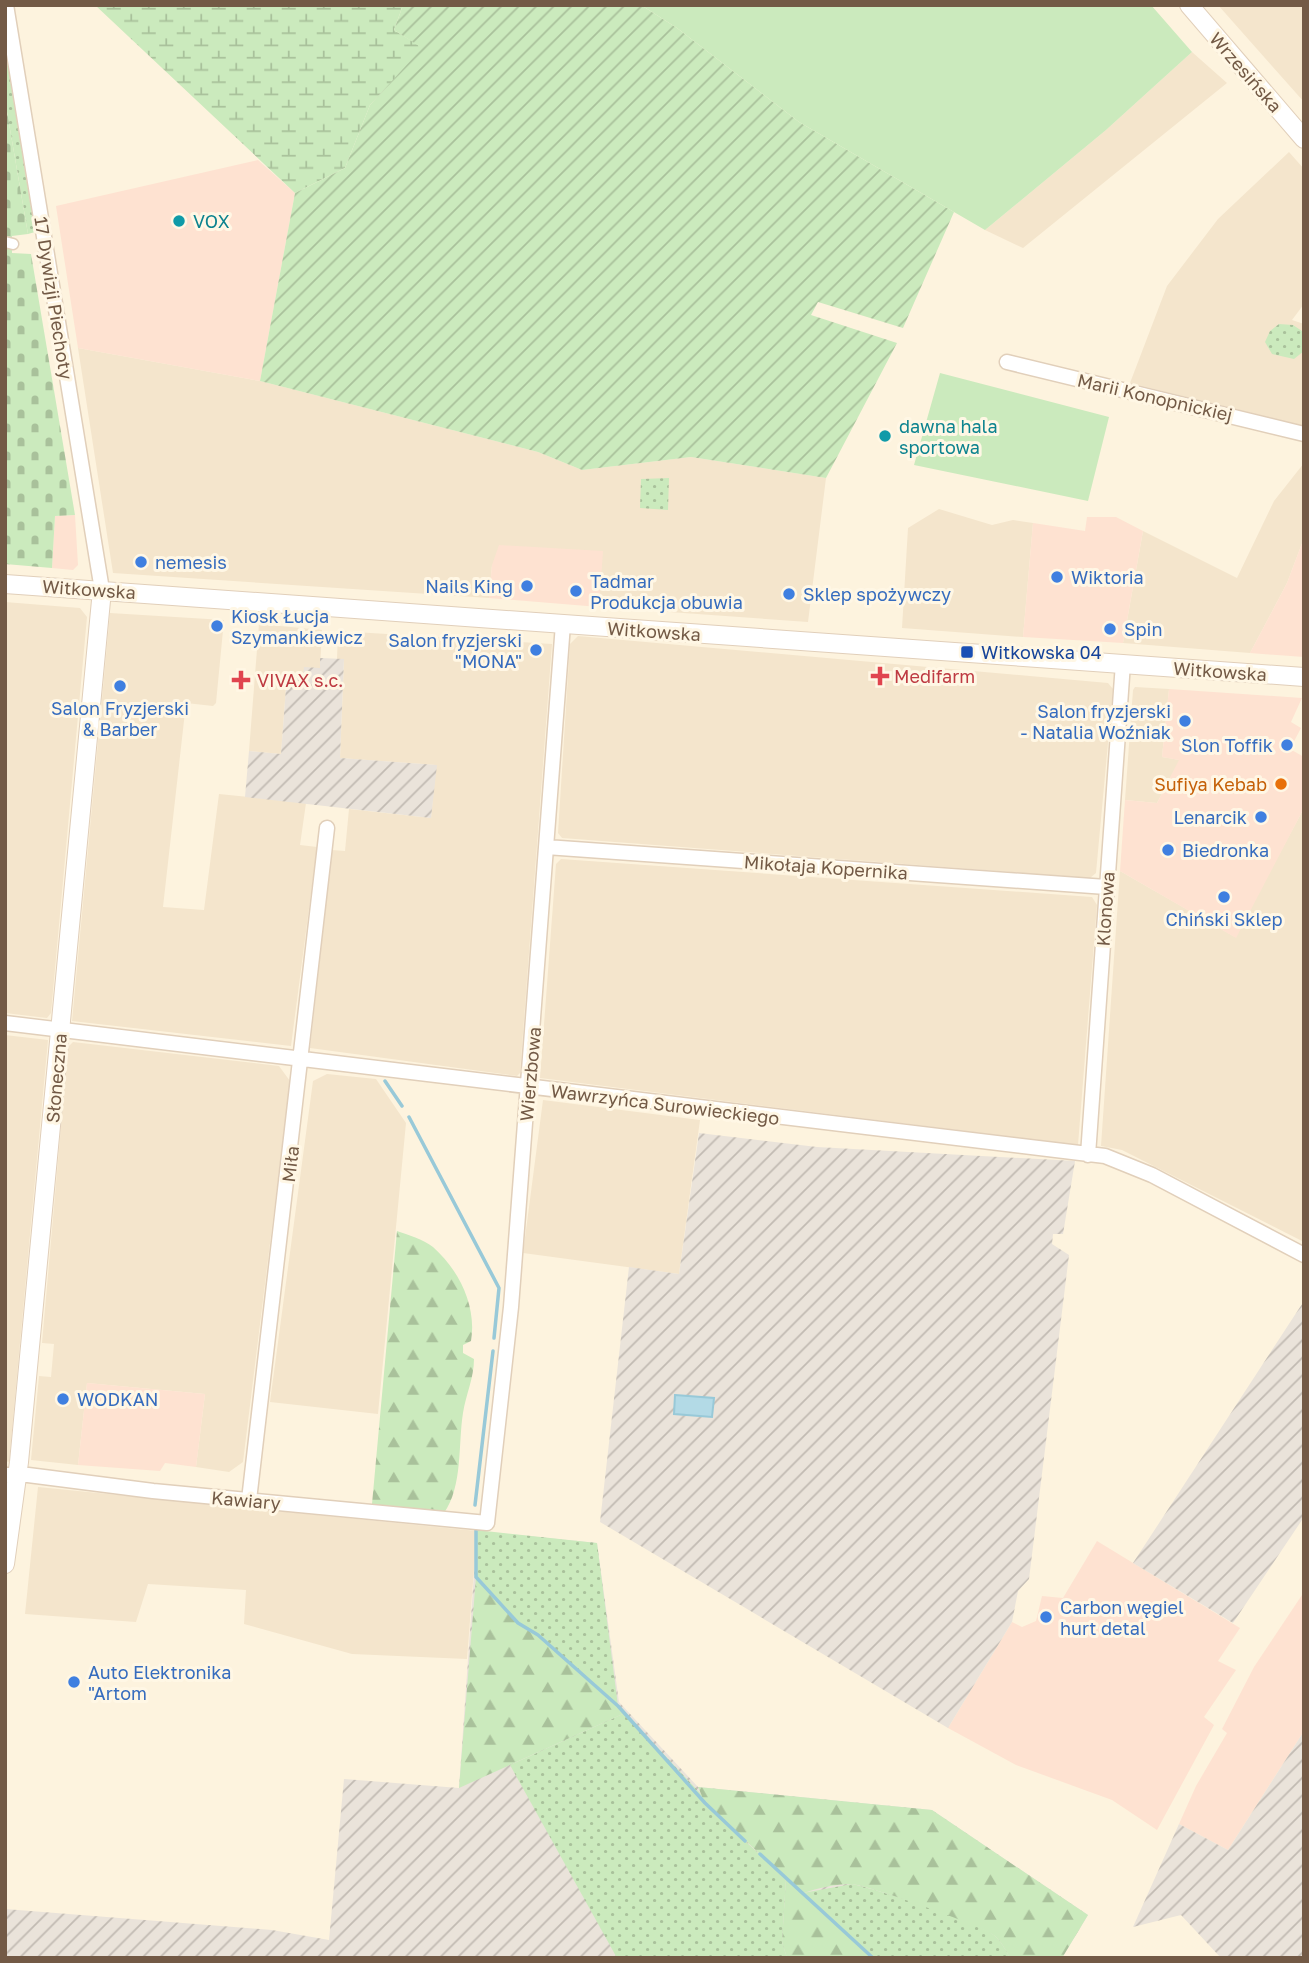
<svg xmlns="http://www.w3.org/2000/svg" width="1309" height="1963" font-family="'Golos Text',sans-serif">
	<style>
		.residential { fill: #f4e5cc }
		.commercial { fill: #fee2d1 }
		.industrial { fill: url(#industrial-furrows) }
		.grass { fill: url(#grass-dots) }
		.forest { fill: url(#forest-firs) }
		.wetland { fill: url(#wetland-marsh) }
		.cemetery { fill: url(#cemetery-stones) }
		.garden { fill: url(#garden-furrows) }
		.pitch { fill: #cbeabd }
		.water { fill: #b3dae6; stroke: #98c9d8; stroke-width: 2 }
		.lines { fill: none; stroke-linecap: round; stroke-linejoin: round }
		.stream { stroke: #98c9d8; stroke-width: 3.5 }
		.pedestrian-casing { stroke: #e1cfba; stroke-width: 13 }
		.minor-casing { stroke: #e1cfba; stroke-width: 17 }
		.tertiary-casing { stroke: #e1cfba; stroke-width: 20 }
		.pedestrian { stroke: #fff; stroke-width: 10 }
		.minor { stroke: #fff; stroke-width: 14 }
		.tertiary { stroke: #fff; stroke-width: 18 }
		.culture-dot { fill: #0f9aa8; stroke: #fff7e5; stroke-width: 2.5 }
		.shop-dot { fill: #3f7fe0; stroke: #fff7e5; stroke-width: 2.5 }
		.transit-dot { fill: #1a4fb4; stroke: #fff7e5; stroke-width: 2.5 }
		.health-dot { fill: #e0444e; stroke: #fff7e5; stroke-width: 2.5 }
		.food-dot { fill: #e8710a; stroke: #fff7e5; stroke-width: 2.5 }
		.labels { text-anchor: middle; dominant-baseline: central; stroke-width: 6; stroke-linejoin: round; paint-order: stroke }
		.street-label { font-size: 18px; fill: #735a46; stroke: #fff7e5 }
		.culture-label { font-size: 18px; fill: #0d838f; stroke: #fff7e5; text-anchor: start }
		.shop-label { font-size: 18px; fill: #366cbe; stroke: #fff7e5; text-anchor: start }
		.transit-label { font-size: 18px; fill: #164399; stroke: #fff7e5; text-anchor: start }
		.health-label { font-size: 18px; fill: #be3a42; stroke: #fff7e5; text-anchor: start }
		.food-label { font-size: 18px; fill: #c56008; stroke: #fff7e5; text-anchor: end }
	</style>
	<defs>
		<pattern id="industrial-furrows" width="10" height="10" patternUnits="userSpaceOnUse" patternTransform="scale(1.75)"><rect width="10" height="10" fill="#eae3da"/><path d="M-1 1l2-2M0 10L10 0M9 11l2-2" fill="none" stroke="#c2bbb3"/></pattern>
		<pattern id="grass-dots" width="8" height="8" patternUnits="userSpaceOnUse" patternTransform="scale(1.75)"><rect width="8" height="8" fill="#cbeabd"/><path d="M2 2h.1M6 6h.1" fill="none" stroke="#a9c19b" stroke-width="1.8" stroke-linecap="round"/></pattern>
		<pattern id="forest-firs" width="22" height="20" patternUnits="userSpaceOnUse" patternTransform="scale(1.75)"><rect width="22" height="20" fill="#cbeabd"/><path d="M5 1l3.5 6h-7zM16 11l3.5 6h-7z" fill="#a9c19b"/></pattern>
		<pattern id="wetland-marsh" width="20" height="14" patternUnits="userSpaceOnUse" patternTransform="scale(1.75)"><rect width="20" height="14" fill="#cbeabd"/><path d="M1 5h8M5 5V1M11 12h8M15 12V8" fill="none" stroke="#a9c19b"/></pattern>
		<pattern id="cemetery-stones" width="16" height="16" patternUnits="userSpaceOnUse" patternTransform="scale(1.75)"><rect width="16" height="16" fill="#cbeabd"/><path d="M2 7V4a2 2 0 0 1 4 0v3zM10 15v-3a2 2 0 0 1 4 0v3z" fill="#a9c19b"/></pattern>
		<pattern id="garden-furrows" width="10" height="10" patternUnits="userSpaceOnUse" patternTransform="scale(1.75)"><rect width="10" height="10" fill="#cbeabd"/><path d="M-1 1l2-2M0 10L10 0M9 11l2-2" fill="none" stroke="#a9c19b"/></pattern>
	</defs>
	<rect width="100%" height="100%" fill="#fdf3de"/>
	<path class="residential" d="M 1218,5 L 1304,5 L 1304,102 Z
		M 1192,52 L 1227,83 L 1023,248 L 985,230 L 1106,130 Z
		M 1289,152 L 1304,169 L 1304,304 L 1292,320 L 1304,324 L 1304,426 L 1130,383 L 1167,286 L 1218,219 Z
		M 78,348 L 260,381 L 538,452 L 582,470 L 691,457 L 826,478 L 808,622 L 599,607 L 602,551 L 492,565 L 489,598 L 113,573 Z
		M 1304,463 L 1304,538 L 1287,583 L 1250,653 L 1123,643 L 1143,531 L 1237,578 L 1274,501 Z
		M 939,509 L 992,525 L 1013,520 L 1033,523 L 1023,637 L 902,628 L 908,528 Z
		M 5,602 L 80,608 L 87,617 L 51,1013 L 47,1018 L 5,1013 Z
		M 110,613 L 224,620 L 216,703 L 213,706 L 186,703 L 163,907 L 204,910 L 219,794 L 306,803 L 300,845 L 317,847 L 291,1046 L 72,1021 Z
		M 259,624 L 322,630 L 320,668 L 304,675 L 287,674 L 281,754 L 249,751 Z
		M 338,631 L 552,644 L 520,1073 L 517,1076 L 310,1048 L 332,850 L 345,851 L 349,809 L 431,818 L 436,765 L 340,758 L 344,660 L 337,659 Z
		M 578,636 L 1108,683 L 1113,689 L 1096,873 L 1090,878 L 562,838 L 558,833 L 570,644 Z
		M 1135,687 L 1169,689 L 1162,757 L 1180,760 L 1157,803 L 1125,800 L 1133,690 Z
		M 1304,808 L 1304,1242 L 1122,1150 L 1101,1146 L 1120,871 L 1235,937 Z
		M 561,859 L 1092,897 L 1097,905 L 1078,1145 L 540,1078 L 556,864 Z
		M 5,1035 L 48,1040 L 9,1462 L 5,1461 Z
		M 73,1042 L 279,1066 L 290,1081 L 243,1462 L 229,1472 L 196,1467 L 205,1394 L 87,1383 L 78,1465 L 31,1460 L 39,1376 L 51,1377 L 54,1344 L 42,1343 L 68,1047 Z
		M 327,1074 L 376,1079 L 406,1123 L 378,1414 L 270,1402 L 313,1081 Z
		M 543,1100 L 700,1120 L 679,1274 L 523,1253 Z
		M 38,1487 L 477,1531 L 467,1659 L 352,1654 L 244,1624 L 246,1590 L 148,1584 L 136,1622 L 25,1614 Z"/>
	<path class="commercial" d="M 258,160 L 295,193 L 260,381 L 78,348 L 56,206 Z
		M 75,515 L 78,565 L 73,570 L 52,568 L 55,516 Z
		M 1087,517 L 1116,517 L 1143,531 L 1123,643 L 1023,637 L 1033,523 L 1085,531 Z
		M 1304,538 L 1304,657 L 1250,653 L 1287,583 Z
		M 499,545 L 603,551 L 599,607 L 489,598 L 492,565 Z
		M 1169,689 L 1302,698 L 1291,722 L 1301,728 L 1290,749 L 1304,757 L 1304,808 L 1236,938 L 1120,871 L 1125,800 L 1157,803 L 1179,760 L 1162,757 Z
		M 87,1383 L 205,1394 L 196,1467 L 165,1463 L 160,1471 L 78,1465 Z
		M 1097,1541 L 1240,1628 L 1218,1661 L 1236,1670 L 1204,1717 L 1214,1725 L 1157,1830 L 1112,1800 L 1016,1765 L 948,1728 L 1012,1622 L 1022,1627 L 1036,1621 L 1042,1596 L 1063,1598 Z
		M 1304,1592 L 1304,1731 L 1228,1850 L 1179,1824 L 1196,1786 L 1227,1733 L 1222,1729 L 1254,1667 Z"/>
	<path class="industrial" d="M 320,658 L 344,659 L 340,758 L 437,765 L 431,818 L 245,797 L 249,751 L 281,754 L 287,674 L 303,675 L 304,667 L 320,668 Z
		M 699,1133 L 817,1147 L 1075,1161 L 1063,1234 L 1053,1234 L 1052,1244 L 1069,1255 L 1029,1579 L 1018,1591 L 1012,1622 L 948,1728 L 600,1522 L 629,1267 L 679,1274 Z
		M 1304,1301 L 1304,1517 L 1233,1623 L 1133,1563 Z
		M 477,1531 L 597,1543 L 619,1702 L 698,1787 L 932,1810 L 1088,1915 L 1062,1958 L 5,1958 L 5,1909 L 272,1930 L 329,1940 L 344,1779 L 459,1788 Z
		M 1304,1731 L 1304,1958 L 1221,1958 L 1181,1915 L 1133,1927 L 1179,1824 L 1228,1850 Z"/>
	<path class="grass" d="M 5,48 L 35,232 L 28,234 L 5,100 Z
		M 1279,324 L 1293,325 L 1302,331 L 1304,351 L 1294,359 L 1272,354 L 1265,342 L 1270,331 Z
		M 669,478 L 668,510 L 640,508 L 641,479 Z
		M 476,1530 L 597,1543 L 618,1706 L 538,1635 L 518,1623 L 476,1577 Z
		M 625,1713 L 745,1841 L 786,1878 L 782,1942 L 787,1958 L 617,1958 L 510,1765 Z
		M 852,1884 C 876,1889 978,1921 995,1936 C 1001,1941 1006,1951 1010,1958 L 873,1958 L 803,1893 Z"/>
	<path class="forest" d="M 397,1231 C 408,1235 423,1239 433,1247 C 459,1270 477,1306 471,1341 L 463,1345 L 463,1353 L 474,1359 C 474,1378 466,1394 463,1413 C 458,1444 463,1486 444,1513 L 372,1504 Z
		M 476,1577 L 518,1622 L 538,1635 L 625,1713 L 459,1788 Z
		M 698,1787 L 932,1810 L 1088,1915 L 1062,1958 L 1010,1958 C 1006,1951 1001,1941 995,1936 C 983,1926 867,1885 852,1884 C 836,1884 817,1888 804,1893 L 873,1958 L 787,1958 L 782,1942 L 786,1878 L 705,1803 Z"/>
	<path class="wetland" d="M 95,5 L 403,5 L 394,30 L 423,48 L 370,105 L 345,168 L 295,193 Z"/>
	<path class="cemetery" d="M 5,100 L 28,234 L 12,236 L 12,253 L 31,254 L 75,515 L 55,516 L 52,568 L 5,564 Z"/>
	<path class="garden" d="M 403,5 L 641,5 L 677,28 L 799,122 L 954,212 L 903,328 L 818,302 L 811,315 L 897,343 L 826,478 L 691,457 L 582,470 L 538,452 L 260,381 L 295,193 L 345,168 L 370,105 L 422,48 L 394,30 Z"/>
	<path class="pitch" d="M 641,5 L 1151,5 L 1192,52 L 1106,130 L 985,230 L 799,122 L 677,28 Z
		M 940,373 L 1109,417 L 1088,501 L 914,465 Z"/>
	<path class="water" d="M 675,1395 L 714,1398 L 712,1417 L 674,1414 Z"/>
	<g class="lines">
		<path class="stream" d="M 385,1081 L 402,1106
			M 409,1117 L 499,1288 L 494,1338
			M 475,1505 L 493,1351
			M 476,1530 L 476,1577 L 518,1623 L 538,1635 L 618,1706 L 705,1803 L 745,1841
			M 760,1854 L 873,1958"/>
		<defs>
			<path id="pedestrian" d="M 5,242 L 13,244"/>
			<path id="minor" d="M 6,5 L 102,590
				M 1007,362 L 1304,434
				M 546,847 L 1106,887
				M 5,1023 L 1105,1156 L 1152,1175 L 1304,1255
				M 1088,1155 L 1123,663
				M 5,1475 L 28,1475 L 153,1491 L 487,1523 L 511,1307 L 563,624
				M 249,1500 L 327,828"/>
			<path id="tertiary" d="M 1189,5 L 1304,139
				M 5,584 L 1304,677
				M 5,1564 L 19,1462 L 102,590"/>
		</defs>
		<use href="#pedestrian" class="pedestrian-casing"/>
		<use href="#minor" class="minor-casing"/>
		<use href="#tertiary" class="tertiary-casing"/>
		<use href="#pedestrian" class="pedestrian"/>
		<use href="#minor" class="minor"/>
		<use href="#tertiary" class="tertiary"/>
	</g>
	<g class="culture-dot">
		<circle cx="179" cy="221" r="7"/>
		<circle cx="885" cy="436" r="7"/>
	</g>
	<g class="shop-dot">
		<circle cx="141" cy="562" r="7"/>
		<circle cx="1057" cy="577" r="7"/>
		<circle cx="527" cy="586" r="7"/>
		<circle cx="576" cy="591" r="7"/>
		<circle cx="789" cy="594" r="7"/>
		<circle cx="217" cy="626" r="7"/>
		<circle cx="1110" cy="629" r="7"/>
		<circle cx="536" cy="650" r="7"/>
		<circle cx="120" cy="686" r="7"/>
		<circle cx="1185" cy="721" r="7"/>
		<circle cx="1287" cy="745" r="7"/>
		<circle cx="1261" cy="817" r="7"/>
		<circle cx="1168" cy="850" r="7"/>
		<circle cx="1224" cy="897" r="7"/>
		<circle cx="63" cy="1399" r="7"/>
		<circle cx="1046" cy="1617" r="7"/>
		<circle cx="74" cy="1682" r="7"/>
	</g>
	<rect class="transit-dot" x="960" y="645" width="14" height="14" rx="3.5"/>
	<g class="health-dot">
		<path d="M876.5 665.5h7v7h7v7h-7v7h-7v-7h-7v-7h7z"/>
		<path d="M237.5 669.5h7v7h7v7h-7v7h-7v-7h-7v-7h7z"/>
	</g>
	<circle class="food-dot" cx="1281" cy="784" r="7"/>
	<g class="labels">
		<g class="street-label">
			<text transform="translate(1246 72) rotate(49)">Wrzesińska</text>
			<text transform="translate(54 298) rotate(81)">17 Dywizji Piechoty</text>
			<text transform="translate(1155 397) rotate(13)">Marii Konopnickiej</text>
			<text transform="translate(89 589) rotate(4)">Witkowska</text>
			<text transform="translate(654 631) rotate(4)">Witkowska</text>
			<text transform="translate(1220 671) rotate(4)">Witkowska</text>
			<text transform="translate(826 867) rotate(4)">Mikołaja Kopernika</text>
			<text transform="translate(1105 909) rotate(-86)">Klonowa</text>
			<text transform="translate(530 1074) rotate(-85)">Wierzbowa</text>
			<text transform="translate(56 1078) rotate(-85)">Słoneczna</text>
			<text transform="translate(665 1104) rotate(7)">Wawrzyńca Surowieckiego</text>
			<text transform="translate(290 1164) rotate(-83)">Miła</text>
			<text transform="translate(246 1500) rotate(5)">Kawiary</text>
		</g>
		<g class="culture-label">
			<text x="193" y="221">VOX</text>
			<text x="899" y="426">dawna hala<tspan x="899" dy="21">sportowa</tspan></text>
		</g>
		<g class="shop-label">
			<text x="155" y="562">nemesis</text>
			<text x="1071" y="577">Wiktoria</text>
			<text x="590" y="581">Tadmar<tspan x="590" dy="21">Produkcja obuwia</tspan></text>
			<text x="513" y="586" text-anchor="end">Nails King</text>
			<text x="803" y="594">Sklep spożywczy</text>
			<text x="231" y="616">Kiosk Łucja<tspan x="231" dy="21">Szymankiewicz</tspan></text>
			<text x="1124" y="629">Spin</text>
			<text x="522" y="640" text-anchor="end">Salon fryzjerski<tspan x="522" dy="21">"MONA"</tspan></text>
			<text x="120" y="708" text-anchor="middle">Salon Fryzjerski<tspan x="120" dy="21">&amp; Barber</tspan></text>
			<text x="1171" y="711" text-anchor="end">Salon fryzjerski<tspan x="1171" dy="21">- Natalia Woźniak</tspan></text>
			<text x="1273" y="745" text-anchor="end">Slon Toffik</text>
			<text x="1247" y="817" text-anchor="end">Lenarcik</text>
			<text x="1182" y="850">Biedronka</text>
			<text x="1224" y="919" text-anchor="middle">Chiński Sklep</text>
			<text x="77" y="1399">WODKAN</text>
			<text x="1060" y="1607">Carbon węgiel<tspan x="1060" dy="21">hurt detal</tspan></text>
			<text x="88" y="1672">Auto Elektronika<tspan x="88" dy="21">"Artom</tspan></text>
		</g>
		<g class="transit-label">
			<text x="981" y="652">Witkowska 04</text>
		</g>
		<g class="health-label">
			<text x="894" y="676">Medifarm</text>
			<text x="257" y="680">VIVAX s.c.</text>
		</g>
		<g class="food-label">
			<text x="1267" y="784">Sufiya Kebab</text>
		</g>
	</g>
	<rect width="1309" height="1963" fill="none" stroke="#735a46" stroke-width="14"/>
</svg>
